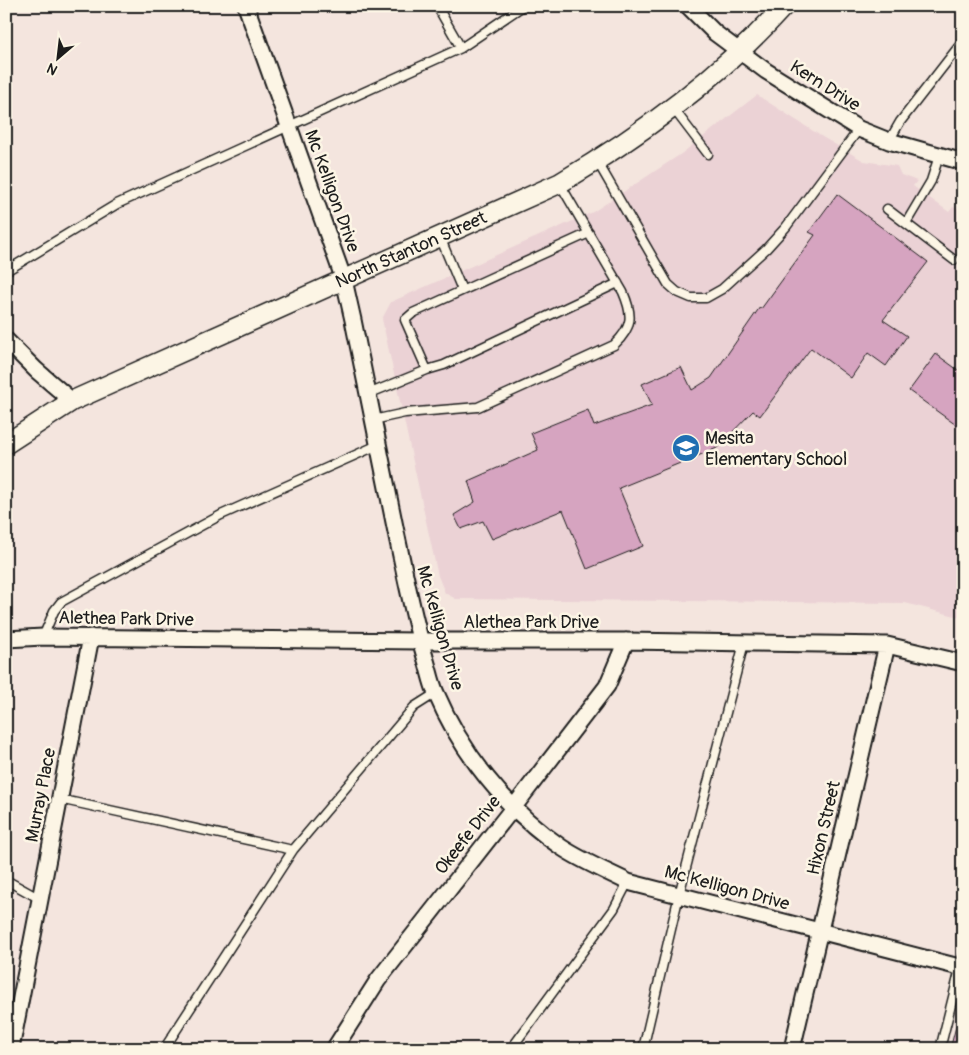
<svg xmlns="http://www.w3.org/2000/svg" width="969" height="1055" font-family="Pangolin,sans-serif">
	<style>
		.built { fill: #ebd2d5 }
		.building { fill: #d6a4c0; stroke: #1c1c1c }
		.lines { fill: none; stroke-linecap: round; stroke-linejoin: round }
		.service-casing { stroke: #1c1c1c; stroke-width: 11 }
		.minor-casing { stroke: #1c1c1c; stroke-width: 19 }
		.tertiary-casing { stroke: #1c1c1c; stroke-width: 22 }
		.service { stroke: #fcf5e5; stroke-width: 8 }
		.minor { stroke: #fcf5e5; stroke-width: 15 }
		.tertiary { stroke: #fcf5e5; stroke-width: 19 }
		.labels { text-anchor: middle; dominant-baseline: central; stroke-width: 5; stroke-linejoin: round; paint-order: stroke }
		.street-label { font-size: 18px; fill: #1c1c1c; stroke: #fcf5e5 }
		.poi-label { font-size: 18px; fill: #1c1c1c; stroke: #fcf5e5; text-anchor: start }
	</style>
	<rect width="100%" height="100%" fill="#f4e5de"/>
	<filter id="ink" filterUnits="userSpaceOnUse"><feTurbulence type="fractalNoise" baseFrequency=".02" numOctaves="2"/><feDisplacementMap in="SourceGraphic" scale="10" xChannelSelector="R" yChannelSelector="G"/><feConvolveMatrix kernelMatrix="1 2 1 2 8 2 1 2 1" color-interpolation-filters="sRGB"/></filter>
	<g filter="url(#ink)">
		<path class="built" d="M 757,95 L 824,138 L 864,161 L 897,166 L 901,175 L 917,181 L 913,186 L 949,212 L 953,207 L 963,210 L 963,618 L 905,603 L 456,599 L 445,593 L 438,576 L 382,319 L 391,302 L 593,212 L 681,154 Z"/>
		<path class="building" d="M 837,194 L 928,262 L 883,320 L 907,336 L 886,366 L 868,353 L 851,378 L 811,348 L 760,416 L 753,411 L 717,448 L 619,488 L 643,546 L 587,569 L 563,510 L 492,539 L 483,521 L 461,529 L 454,515 L 475,502 L 468,481 L 538,450 L 531,433 L 588,410 L 594,426 L 652,405 L 642,384 L 681,367 L 692,390 L 711,378 L 760,307 L 761,309 L 815,235 L 809,232 Z
			M 936,354 L 958,370 L 963,363 L 963,430 L 909,391 Z
			M 958,1019 L 963,1020 L 963,1049 L 950,1049 Z"/>
		<g class="lines">
			<defs>
				<path id="service" d="M 437,6 L 461,48
					M 673,108 L 708,154
					M 889,141 L 900,122 L 963,41
					M 597,161 L 668,284 L 677,292 L 691,298 L 706,298 L 722,289 L 766,249 L 786,227 L 859,129
					M 887,209 L 954,260
					M 906,223 L 931,181 L 939,156
					M 589,233 L 413,313 L 405,320 L 427,370 L 444,365 L 618,283
					M 440,237 L 462,290
					M 6,271 L 117,204 L 461,48 L 523,6
					M 368,394 L 427,370
					M 373,420 L 405,413 L 478,407 L 614,345 C 633,327 633,315 623,292 L 560,184
					M 43,637 L 54,611 L 61,602 L 221,515 L 378,445
					M 59,799 L 293,850
					M 6,880 L 40,899
					M 164,1049 L 293,850 L 414,707 L 436,693
					M 511,1049 L 614,909 L 628,882
					M 643,1049 L 679,895 L 744,643
					M 940,1049 L 963,957"/>
				<path id="minor" d="M 246,6 L 344,280 L 353,320 C 367,391 382,461 396,532 C 405,574 413,616 425,657 C 429,669 431,682 436,693 C 462,754 507,810 561,847 C 582,861 606,871 628,882 L 963,968
					M 688,6 L 715,33 L 766,71 L 859,129 L 889,141 L 963,162
					M 6,340 L 36,370 L 72,401
					M 6,639 L 43,637 L 420,641 L 626,641 L 887,645 L 963,663
					M 11,1049 L 91,637
					M 334,1049 L 378,980 L 513,808 L 607,686 L 626,641
					M 792,1049 L 887,645"/>
				<g id="tertiary">
					<path id="s1" d="M 6,444 L 72,401 L 560,183 C 641,135 721,76 784,6"/>
				</g>
			</defs>
			<use href="#service" class="service-casing"/>
			<use href="#minor" class="minor-casing"/>
			<use href="#tertiary" class="tertiary-casing"/>
			<use href="#service" class="service"/>
			<use href="#minor" class="minor"/>
			<use href="#tertiary" class="tertiary"/>
		</g>
	</g>
	<defs>
		<symbol id="school-disc" viewBox="-11 -11 22 22"><circle r="9.5" fill="#1f6fb2" stroke="#fcf5e5"/><path d="M0-5L7-2L0 1L-7-2ZM-4 1L0 2.5L4 1V4Q0 6-4 4Z" fill="#fff"/></symbol>
	</defs>
	<g fill-rule="evenodd">
		<use href="#school-disc" x="670" y="432" width="32" height="32"/>
	</g>
	<g class="labels">
		<g class="street-label">
			<text transform="translate(825 86) rotate(32)">Kern Drive</text>
			<text transform="translate(332 191) rotate(70)">Mc Kelligon Drive</text>
			<text stroke="none"><textPath href="#s1" startOffset="450">North Stanton Street</textPath></text>
			<text transform="translate(126 619) rotate(1)">Alethea Park Drive</text>
			<text x="531" y="622">Alethea Park Drive</text>
			<text transform="translate(440 628) rotate(74)">Mc Kelligon Drive</text>
			<text transform="translate(41 795) rotate(-79)">Murray Place</text>
			<text transform="translate(824 828) rotate(-77)">Hixon Street</text>
			<text transform="translate(468 835) rotate(-52)">Okeefe Drive</text>
			<text transform="translate(727 888) rotate(15)">Mc Kelligon Drive</text>
		</g>
		<g class="poi-label">
			<text x="705" y="438">Mesita<tspan x="705" dy="21">Elementary School</tspan></text>
		</g>
	</g>
	<rect width="969" height="1055" fill="none" stroke="#fcf5e5" stroke-width="25"/>
	<rect x="12" y="12" width="944" height="1030" fill="none" stroke="#1c1c1c" stroke-width="2" filter="url(#ink)"/>
	<g transform="translate(58 58) rotate(208)" stroke="#fcf5e5" stroke-width="4" paint-order="stroke">
	<path d="M0-4L9 19L0 12L-9 19Z" fill="#1c1c1c"/>
	<text y="-8" font-size="14" font-weight="bold" text-anchor="middle" fill="#1c1c1c">N</text>
	</g>
</svg>
